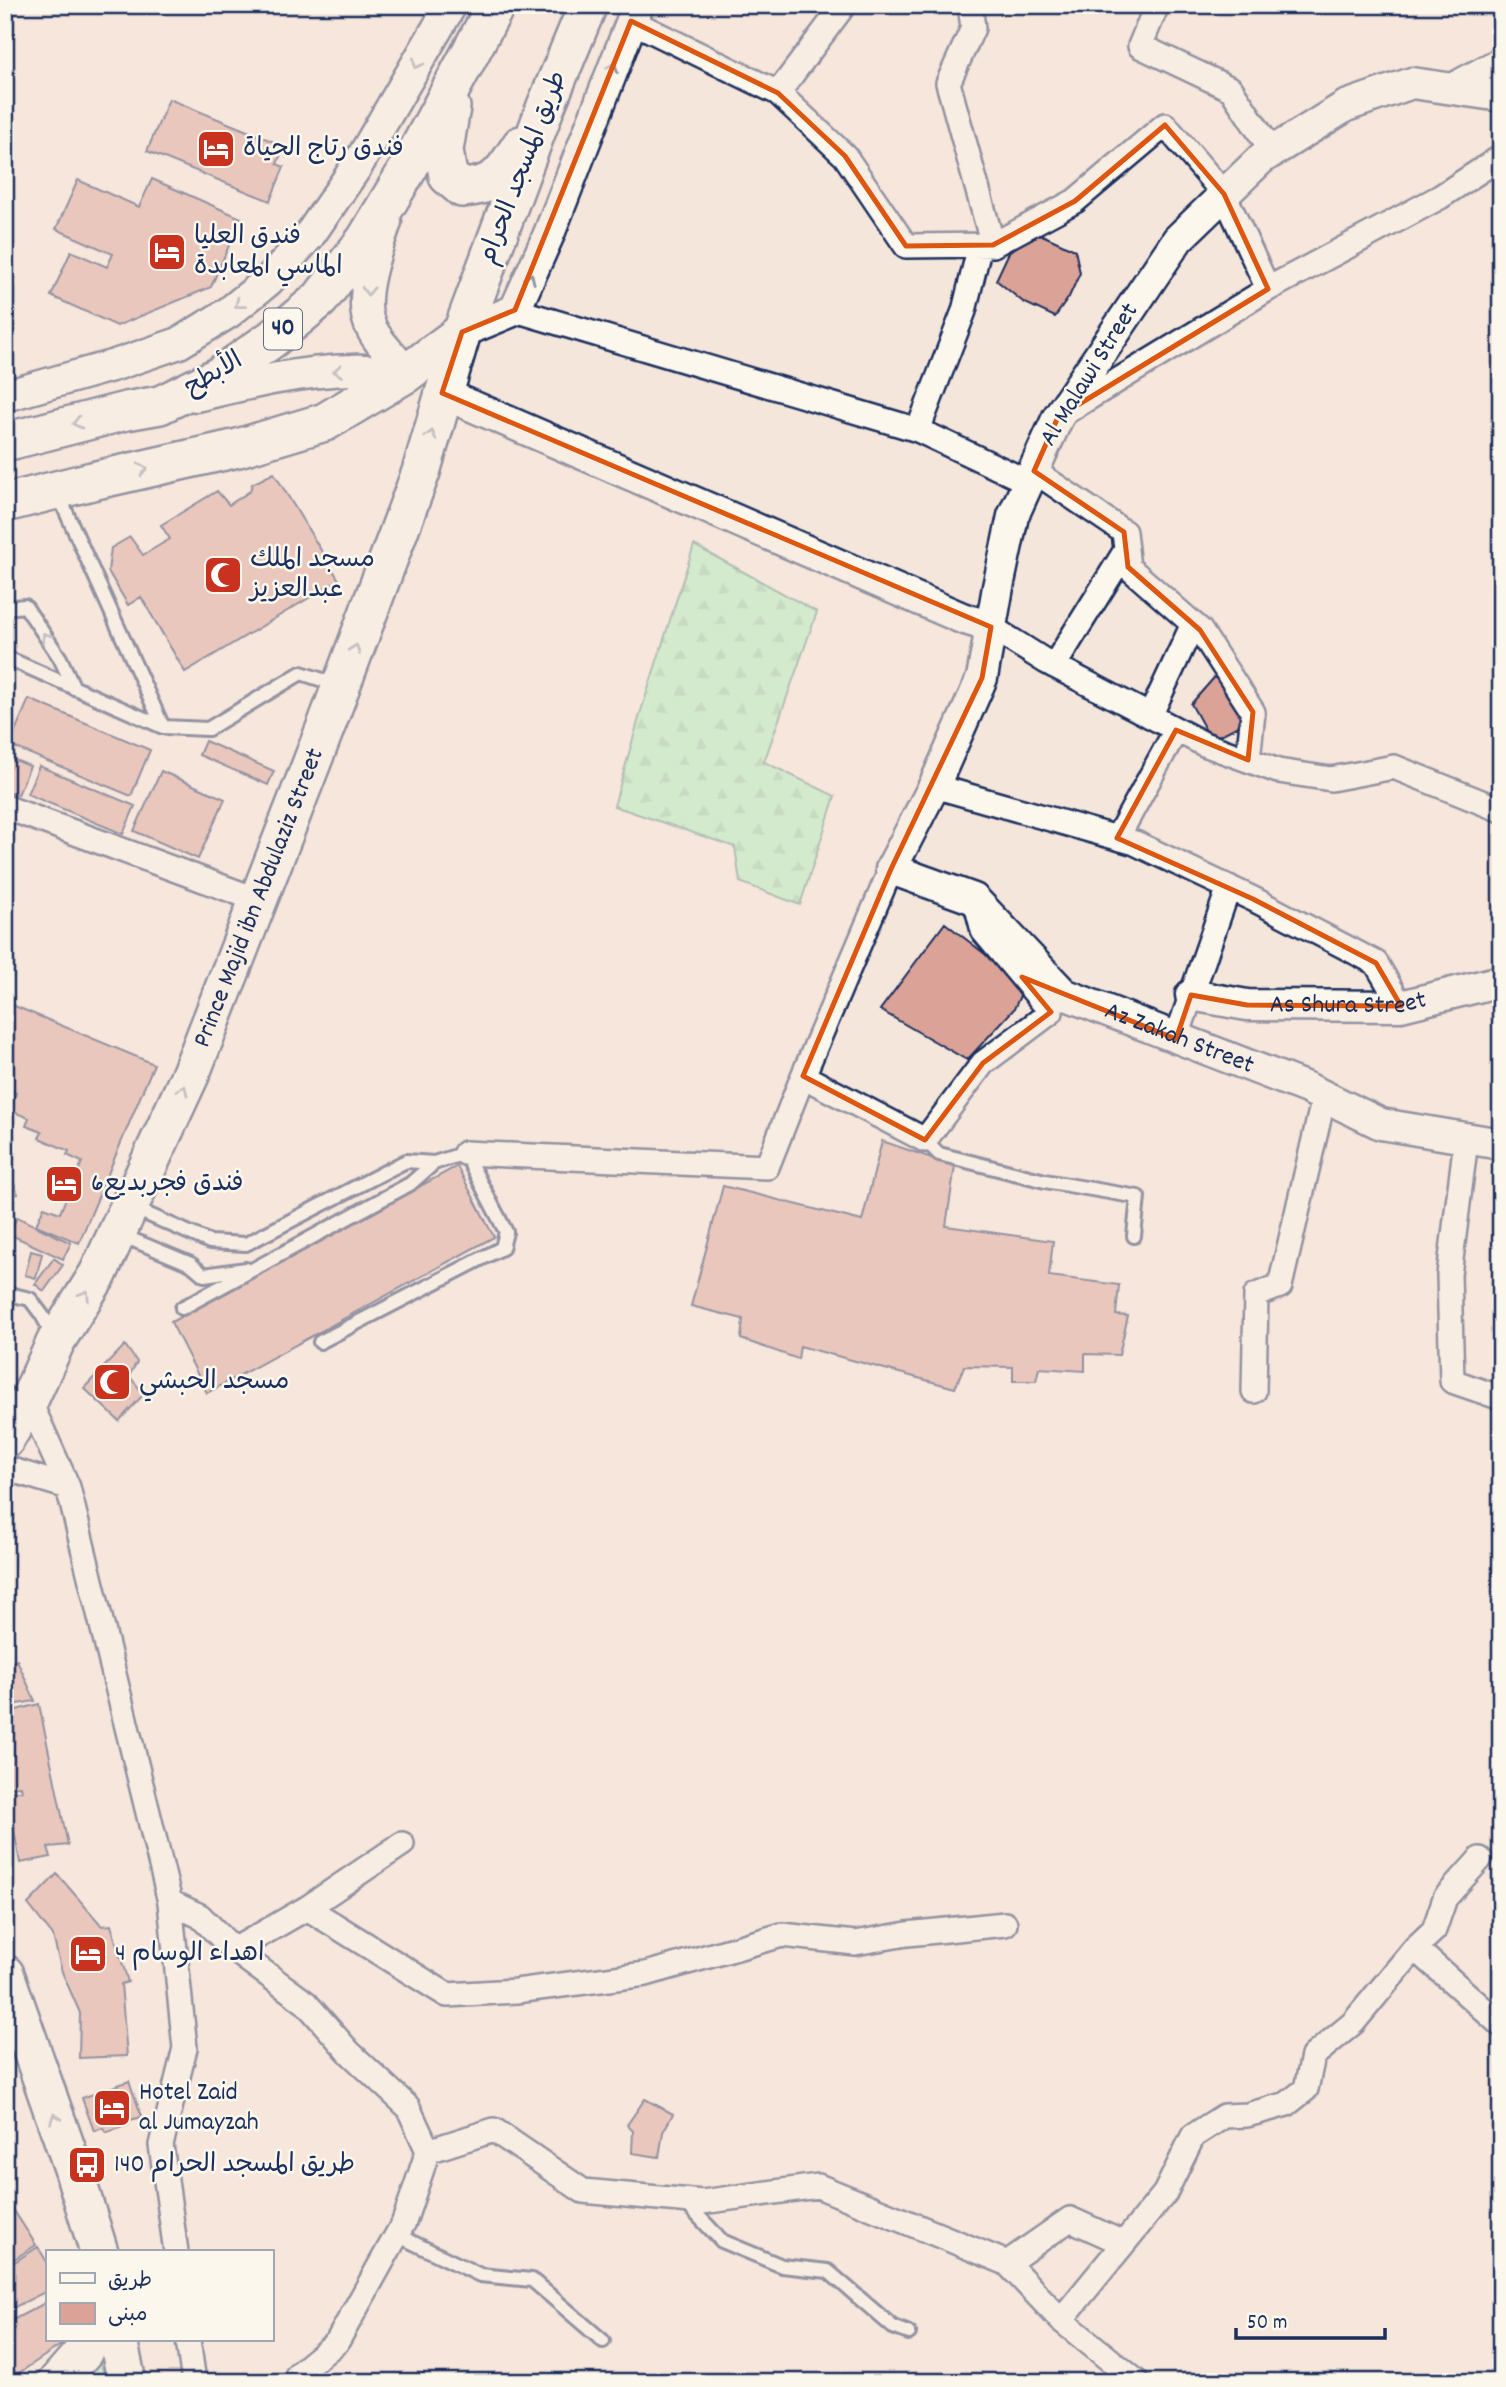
<svg xmlns="http://www.w3.org/2000/svg" width="1506" height="2387" font-family="Dekko,'Playpen Sans Arabic',sans-serif">
	<style>
		.grass { fill: #a9efbb; stroke: #628f8c; stroke-width: 2 }
		.forest { fill: url(#forest-firs); stroke: #628f8c; stroke-width: 2 }
		.building { fill: #dba297; stroke: #1b2f5e; stroke-width: 2 }
		.lines { fill: none; stroke-linecap: round; stroke-linejoin: round }
		.service-casing { stroke: #1b2f5e; stroke-width: 18 }
		.minor-casing { stroke: #1b2f5e; stroke-width: 28 }
		.tertiary-casing { stroke: #1b2f5e; stroke-width: 35 }
		.primary-casing { stroke: #1b2f5e; stroke-width: 42 }
		.service { stroke: #fbf7ec; stroke-width: 12 }
		.minor { stroke: #fbf7ec; stroke-width: 23 }
		.tertiary { stroke: #fbf7ec; stroke-width: 30 }
		.primary { stroke: #fbf7ec; stroke-width: 37 }
		.oneway { stroke: #8b93a5 }
		.marked { fill: none; stroke: #de5710; stroke-width: 5; stroke-linejoin: round }
		.labels { text-anchor: middle; dominant-baseline: central; stroke-width: 5; stroke-linejoin: round; paint-order: stroke }
		.shield { fill: #fbf7ec; stroke: #5e6b89; stroke-width: 2 }
		.shield-label { font-size: 24px; font-weight: bold; fill: #1b2f5e }
		.poi-label { font-size: 26px; fill: #1b2f5e; stroke: #fbf7ec; text-anchor: start }
		.street-label { font-size: 26px; fill: #1b2f5e; stroke: #fbf7ec }
	</style>
	<defs>
		<pattern id="forest-firs" width="22" height="20" patternUnits="userSpaceOnUse" patternTransform="scale(1.75)"><rect width="22" height="20" fill="#a9efbb"/><path d="M5 1l3.5 6h-7zM16 11l3.5 6h-7z" fill="#91cda3"/></pattern>
	</defs>
	<rect width="100%" height="100%" fill="#f5e6db"/>
	<filter id="ink" filterUnits="userSpaceOnUse"><feTurbulence type="fractalNoise" baseFrequency=".0143" numOctaves="2"/><feDisplacementMap in="SourceGraphic" scale="14" xChannelSelector="R" yChannelSelector="G"/><feConvolveMatrix kernelMatrix="1 2 1 2 8 2 1 2 1" color-interpolation-filters="sRGB"/></filter>
	<g filter="url(#ink)">
		<path class="grass" d="M 96,2354 L 108,2382 L 75,2382 Z"/>
		<path class="forest" d="M 694,545 L 817,612 L 764,762 L 835,796 L 800,905 L 740,882 L 735,847 L 614,806 L 641,711 Z"/>
		<path class="building" d="M 169,99 L 284,146 L 277,164 L 284,167 L 270,201 L 147,151 Z
			M 152,179 L 241,218 L 211,287 L 117,326 L 51,296 L 71,251 L 107,267 L 113,254 L 56,229 L 78,180 L 139,207 Z
			M 1040,234 L 1075,250 L 1080,273 L 1069,297 L 1055,317 L 1023,302 L 996,280 L 1012,246 Z
			M 274,473 L 339,580 L 185,672 L 141,597 L 128,605 L 108,571 L 111,548 L 130,537 L 143,555 L 170,539 L 161,525 L 217,491 L 229,505 L 250,491 L 252,484 Z
			M 1219,672 L 1248,721 L 1211,740 L 1191,704 Z
			M 29,699 L 150,750 L 131,796 L 9,745 Z
			M 205,741 L 274,771 L 268,785 L 199,755 Z
			M 5,756 L 30,766 L 18,795 L 5,790 Z
			M 39,766 L 135,806 L 123,834 L 27,794 Z
			M 161,771 L 225,799 L 198,859 L 134,831 Z
			M 945,923 L 1025,985 L 1014,1009 L 967,1060 L 880,1010 Z
			M 5,1002 L 154,1064 L 79,1243 L 36,1225 L 44,1207 L 60,1213 L 66,1198 L 60,1196 L 68,1176 L 75,1179 L 82,1162 L 67,1155 L 69,1151 L 39,1138 L 42,1132 L 26,1126 L 29,1118 L 9,1110 L 16,1093 L 5,1088 L 5,1033 L 10,1023 L 5,1021 Z
			M 882,1141 L 955,1166 L 946,1226 L 1053,1241 L 1049,1276 L 1119,1285 L 1116,1315 L 1128,1316 L 1119,1355 L 1085,1354 L 1085,1371 L 1039,1368 L 1036,1381 L 1013,1381 L 1013,1367 L 964,1366 L 955,1388 L 800,1346 L 798,1359 L 741,1339 L 743,1319 L 691,1306 L 723,1186 L 862,1221 Z
			M 5,1161 L 18,1194 L 5,1199 Z
			M 457,1166 L 494,1237 L 207,1393 L 171,1322 Z
			M 17,1217 L 71,1243 L 63,1259 L 9,1234 Z
			M 31,1251 L 42,1254 L 36,1278 L 25,1275 Z
			M 54,1258 L 63,1265 L 44,1291 L 35,1284 Z
			M 125,1345 L 137,1362 L 129,1376 L 144,1394 L 119,1421 L 84,1388 Z
			M 17,1660 L 35,1701 L 5,1706 L 5,1665 Z
			M 39,1704 L 68,1845 L 48,1847 L 51,1857 L 20,1863 L 7,1792 L 22,1791 L 21,1786 L 8,1787 L 5,1772 L 5,1713 Z
			M 57,1874 L 102,1926 L 111,1925 L 128,1982 L 121,1984 L 127,2056 L 79,2058 L 80,2013 L 62,1972 L 53,1936 L 28,1904 Z
			M 129,2081 L 142,2117 L 126,2121 L 128,2125 L 106,2133 L 103,2128 L 94,2131 L 82,2098 Z
			M 645,2099 L 673,2114 L 663,2132 L 659,2157 L 632,2153 L 633,2131 L 627,2125 Z
			M 11,2206 L 36,2245 L 5,2265 L 5,2210 Z
			M 38,2247 L 47,2262 L 47,2291 L 5,2312 L 5,2268 Z
			M 47,2302 L 47,2340 L 68,2340 L 13,2377 L 5,2366 L 5,2324 Z"/>
		<g class="lines">
			<defs>
				<path id="service" d="M 58,494 L 163,727
					M 5,608 L 25,606 L 60,658 L 74,688
					M 5,657 L 163,727 L 208,729 L 301,673 L 338,685
					M 925,1140 L 939,1154 L 1045,1181 L 1138,1197 L 1134,1236
					M 131,1207 L 210,1242 L 246,1244 L 406,1161 L 434,1163
					M 121,1235 L 191,1264 L 204,1275 L 246,1269
					M 5,1293 L 30,1299 L 42,1315 L 53,1335
					M 182,1308 L 410,1184 L 434,1163 L 465,1153 L 506,1232 L 502,1248 L 320,1342
					M 686,2203 L 722,2241 L 782,2266 L 828,2271 L 893,2327 L 909,2333
					M 397,2235 L 480,2275 L 532,2280 L 603,2341"/>
				<path id="minor" d="M 970,5 L 973,28 L 948,83 L 993,245
					M 1157,5 L 1140,46 L 1231,89 L 1272,151
					M 631,21 L 778,93 L 845,156 L 906,246 L 993,245 L 1075,201 L 1165,125 L 1224,194 L 1268,289
					M 1447,88 L 1501,59
					M 778,93 L 844,5
					M 515,310 L 918,430 L 1028,482
					M 1064,413 L 1268,289 L 1440,197 L 1501,157
					M 918,430 L 964,311 L 980,245
					M 1034,471 L 1124,532 L 1128,567 L 1200,630 L 1253,712 L 1248,760
					M 991,627 L 1045,661 L 1204,744 L 1278,771 L 1331,779 L 1394,767 L 1501,810
					M 1054,666 L 1126,550
					M 1150,716 L 1193,624
					M 934,786 L 1135,843 L 1253,899 L 1376,963 L 1401,1006
					M 5,807 L 258,900
					M 1117,838 L 1176,730
					M 891,869 L 803,1076 L 925,1140 L 983,1063 L 1051,1012 L 983,931 L 975,900
					M 1176,1039 L 1229,887
					M 1466,1140 L 1449,1275 L 1452,1381 L 1501,1398
					M 465,1153 L 767,1167 L 803,1076
					M 1254,1391 L 1256,1295 L 1280,1286 L 1324,1097
					M 29,1400 L 68,1487 L 170,1902 L 185,2048 L 161,2145 L 176,2252
					M 5,1468 L 68,1487
					M 170,1902 L 200,1916 L 234,1950 L 306,2003 L 350,2053 L 408,2107 L 428,2151 L 404,2222 L 337,2342 L 298,2374 L 295,2382
					M 307,1908 L 402,1844
					M 1415,1948 L 1501,2025
					M 234,1950 L 307,1908 L 447,1995 L 516,1991 L 646,1974 L 782,1935 L 855,1943 L 907,1934 L 1005,1924
					M 428,2151 L 494,2130 L 583,2191 L 702,2202 L 818,2186 L 1007,2263 L 1061,2320 L 1137,2382
					M 1007,2263 L 1070,2219 L 1123,2243
					M 1061,2320 L 1165,2193 L 1193,2136 L 1224,2116 L 1247,2115 L 1287,2104 L 1306,2089 L 1313,2056 L 1353,2023 L 1415,1948 L 1434,1930 L 1445,1898 L 1480,1859
					M 188,2340 L 194,2382"/>
				<g id="tertiary">
					<path id="s1" d="M 1501,96 L 1412,83 L 1346,106 L 1262,158 L 1178,239 L 1058,417 L 1013,516 L 998,587 L 982,678 L 934,786 L 891,869 L 974,899 L 1064,994 L 1307,1088 L 1381,1124 L 1501,1144"/>
					<path d="M 386,222 C 377,248 360,292 368,319 C 373,339 394,357 407,373"/>
					<path d="M 462,332 L 515,310 L 549,234 L 638,5"/>
					<path d="M 442,393 L 962,618 L 991,627"/>
					<path d="M 5,396 L 115,365 L 179,343 L 228,313 L 268,281 L 309,236 L 357,166 L 451,5"/>
					<path d="M 196,396 C 247,384 299,371 352,370 C 370,369 389,372 407,373"/>
					<path id="s2" d="M 1191,995 L 1247,1005 L 1401,1006 L 1501,981"/>
				</g>
				<g id="primary">
					<path d="M 451,107 L 444,150 L 448,176 L 462,188 C 497,186 503,173 521,145"/>
					<path d="M 5,442 L 126,411 L 160,405 L 219,376 L 272,339 L 320,299 L 366,239 L 409,167 L 496,5"/>
					<path d="M 5,503 L 92,481 L 238,448 L 325,422 L 407,373 L 462,332"/>
					<path id="s3" d="M 5,1440 L 29,1400 L 56,1341 L 98,1274 L 191,1073 L 328,721 L 421,472 L 462,332 L 546,106 L 588,5"/>
					<path d="M 5,1974 L 73,2168 L 99,2252"/>
					<path d="M 118,2340 L 127,2382"/>
					<path d="M 57,2382 L 84,2351 L 87,2340"/>
				</g>
			</defs>
			<use href="#service" class="service-casing"/>
			<use href="#minor" class="minor-casing"/>
			<use href="#tertiary" class="tertiary-casing"/>
			<use href="#primary" class="primary-casing"/>
			<use href="#service" class="service"/>
			<use href="#minor" class="minor"/>
			<use href="#tertiary" class="tertiary"/>
			<use href="#primary" class="primary"/>
		</g>
		<defs><path id="oneway-chevron" d="M-2-3.5L2.5 0L-2 3.5" fill="none" stroke-width="1.6" stroke-linecap="round" stroke-linejoin="round" transform="scale(1.75)"/></defs>
		<g class="oneway">
			<use href="#oneway-chevron" transform="translate(417 64) rotate(120)"/>
			<use href="#oneway-chevron" transform="translate(613 67) rotate(-68)"/>
			<use href="#oneway-chevron" transform="translate(530 278) rotate(-66)"/>
			<use href="#oneway-chevron" transform="translate(368 291) rotate(92)"/>
			<use href="#oneway-chevron" transform="translate(239 304) rotate(142)"/>
			<use href="#oneway-chevron" transform="translate(338 371) rotate(174)"/>
			<use href="#oneway-chevron" transform="translate(77 423) rotate(166)"/>
			<use href="#oneway-chevron" transform="translate(431 435) rotate(-75)"/>
			<use href="#oneway-chevron" transform="translate(143 469) rotate(-13)"/>
			<use href="#oneway-chevron" transform="translate(46 637) rotate(-124)"/>
			<use href="#oneway-chevron" transform="translate(355 649) rotate(-70)"/>
			<use href="#oneway-chevron" transform="translate(183 1090) rotate(-66)"/>
			<use href="#oneway-chevron" transform="translate(85 1295) rotate(-58)"/>
			<use href="#oneway-chevron" transform="translate(55 2118) rotate(-110)"/>
		</g>
	</g>
	<path d="M0 0H1506V2387H0ZM 631,21 L 778,93 L 845,156 L 906,246 L 993,245 L 1075,201 L 1165,125 L 1224,194 L 1268,289 L 1058,417 L 1034,471 L 1124,532 L 1128,567 L 1200,630 L 1253,712 L 1248,760 L 1176,730 L 1117,838 L 1253,899 L 1376,963 L 1401,1006 L 1247,1005 L 1191,995 L 1176,1039 L 1022,977 L 1051,1012 L 983,1063 L 925,1140 L 803,1076 L 891,869 L 982,678 L 991,627 L 442,393 L 462,332 L 515,310 Z" fill="#f5e6db" fill-opacity=".55" fill-rule="evenodd"/>
	<path class="marked" d="M 631,21 L 778,93 L 845,156 L 906,246 L 993,245 L 1075,201 L 1165,125 L 1224,194 L 1268,289 L 1058,417 L 1034,471 L 1124,532 L 1128,567 L 1200,630 L 1253,712 L 1248,760 L 1176,730 L 1117,838 L 1253,899 L 1376,963 L 1401,1006 L 1247,1005 L 1191,995 L 1176,1039 L 1022,977 L 1051,1012 L 983,1063 L 925,1140 L 803,1076 L 891,869 L 982,678 L 991,627 L 442,393 L 462,332 L 515,310 Z"/>
	<defs>
		<symbol id="hotel-square" viewBox="-11 -11 22 22"><rect x="-9" y="-9" width="18" height="18" rx="4" fill="#c8321e" stroke="#fbf7ec"/><path d="M-6-4.5h1.5V1H6V5H4.5V3h-9V5H-6ZM-4 0a1.8 1.8 0 1 1 3.6 0ZM.5 0V-2.5h3Q6-2.5 6 0Z" fill="#fff"/></symbol>
		<symbol id="mosque-square" viewBox="-11 -11 22 22"><rect x="-9" y="-9" width="18" height="18" rx="4" fill="#c8321e" stroke="#fbf7ec"/><path d="M3.5-4.9A6 6 0 1 0 3.5 4.9A5 5 0 1 1 3.5-4.9Z" fill="#fff"/></symbol>
		<symbol id="bus-square" viewBox="-11 -11 22 22"><rect x="-9" y="-9" width="18" height="18" rx="4" fill="#c8321e" stroke="#fbf7ec"/><path d="M-5-6H5V4H4V6H2V4H-2V6H-4V4H-5ZM-3.5-4V0h7V-4ZM-3.5 1.2v1.5H-2V1.2ZM2 1.2v1.5H3.5V1.2Z" fill="#fff"/></symbol>
	</defs>
	<g fill-rule="evenodd">
		<use href="#hotel-square" x="194" y="127" width="44" height="44"/>
		<use href="#hotel-square" x="145" y="230" width="44" height="44"/>
		<use href="#mosque-square" x="201" y="553" width="44" height="44"/>
		<use href="#hotel-square" x="42" y="1162" width="44" height="44"/>
		<use href="#mosque-square" x="90" y="1360" width="44" height="44"/>
		<use href="#hotel-square" x="66" y="1932" width="44" height="44"/>
		<use href="#hotel-square" x="90" y="2086" width="44" height="44"/>
		<use href="#bus-square" x="65" y="2143" width="44" height="44"/>
	</g>
	<g class="labels">
		<rect class="shield" x="264" y="308.5" width="38" height="41" rx="5"/>
		<g class="shield-label">
			<text x="283" y="329">40</text>
		</g>
		<g class="poi-label">
			<text x="243" y="149">فندق رتاج الحياة</text>
			<text x="194" y="237">فندق العليا<tspan x="194" dy="30">الماسي المعابدة</tspan></text>
			<text x="250" y="560">مسجد الملك<tspan x="250" dy="30">عبدالعزيز</tspan></text>
			<text x="91" y="1184">فندق فجربديع6</text>
			<text x="139" y="1382">مسجد الحبشي</text>
			<text x="115" y="1954">اهداء الوسام 4</text>
			<text x="139" y="2093">Hotel Zaid<tspan x="139" dy="30">al Jumayzah</tspan></text>
			<text x="114" y="2165">طريق المسجد الحرام 140</text>
		</g>
		<g class="street-label">
			<text transform="translate(524 168) rotate(-69)">طريق المسجد الحرام</text>
			<text transform="translate(214 375) rotate(-30)">الأبطح</text>
			<text transform="translate(1090 375) rotate(-58)">Al Malawi Street</text>
			<text stroke="none"><textPath href="#s3" startOffset="600">Prince Majid ibn Abdulaziz Street</textPath></text>
			<text stroke="none"><textPath href="#s2" startOffset="158">As Shura Street</textPath></text>
			<text stroke="none"><textPath href="#s1" startOffset="1418">Az Zakah Street</textPath></text>
		</g>
	</g>
	<rect width="1506" height="2387" fill="none" stroke="#fbf7ec" stroke-width="28"/>
	<rect x="14" y="14" width="1478" height="2359" fill="none" stroke="#1b2f5e" stroke-width="2.5" filter="url(#ink)"/>
	<rect x="46" y="2250" width="228" height="91" fill="#fbf7ec" stroke="#a1a7b3" stroke-width="2"/>
	<rect x="60" y="2273" width="35" height="10" fill="#fbf7ec" stroke="#a1a7b3" stroke-width="2"/>
	<text x="108" y="2286" font-size="21" fill="#1b2f5e">طريق</text>
	<rect x="60" y="2303" width="35" height="21" fill="#dba297" stroke="#a1a7b3" stroke-width="2"/>
	<text x="108" y="2320" font-size="21" fill="#1b2f5e">مبنى</text>
	<path d="M1236 2328v10h149v-10" fill="none" stroke="#1b2f5e" stroke-width="3.5"/>
	<text x="1247" y="2328" font-size="21" fill="#1b2f5e" stroke="#fbf7ec" stroke-width="5" paint-order="stroke">50 m</text>
</svg>
